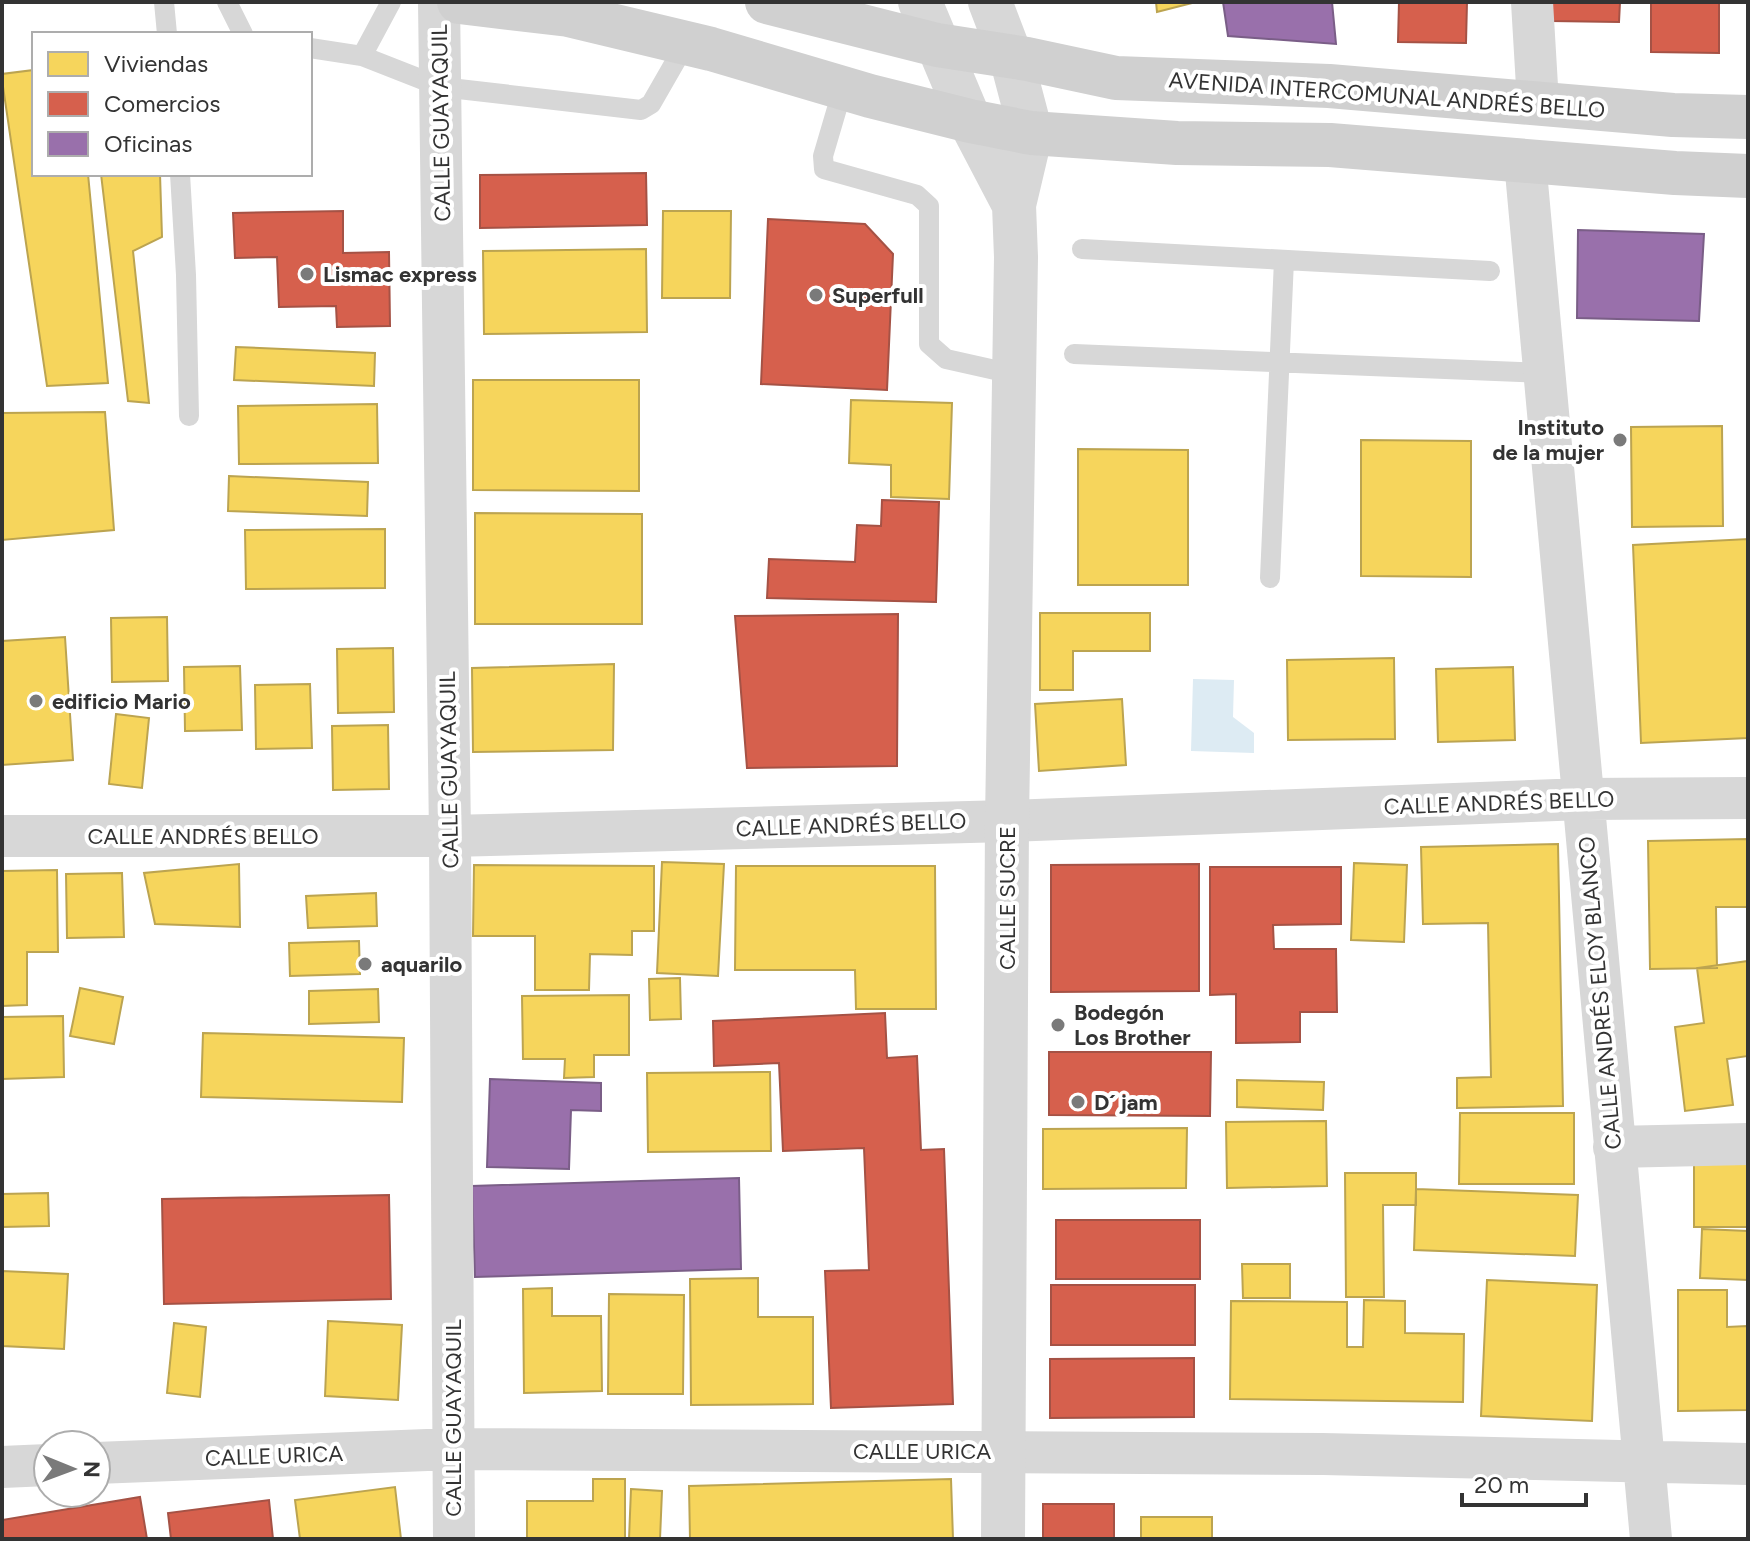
<svg xmlns="http://www.w3.org/2000/svg" width="1750" height="1541" font-family="Figtree,sans-serif">
	<style>
		.water { fill: #ddebf3 }
		.homes { fill: #f6d55c; stroke: #bca450; stroke-width: 2 }
		.shops { fill: #d6604d; stroke: #a55245; stroke-width: 2 }
		.offices { fill: #9970ab; stroke: #7a5e87; stroke-width: 2 }
		.lines { fill: none; stroke-linecap: round; stroke-linejoin: round }
		.service { stroke: #d7d7d7; stroke-width: 20 }
		.minor { stroke: #d7d7d7; stroke-width: 42 }
		.tertiary { stroke: #d7d7d7; stroke-width: 44 }
		.secondary { stroke: #d0d0d0; stroke-width: 44 }
		.poi-dot { fill: #7a7a7a; stroke: #fff; stroke-width: 3 }
		.labels { text-anchor: middle; dominant-baseline: central; stroke-width: 8; stroke-linejoin: round; paint-order: stroke }
		.street-label { font-size: 22px; fill: #333; stroke: #fff }
		.poi-label { font-size: 22px; font-weight: bold; fill: #333; stroke: #fff; text-anchor: start }
	</style>
	<rect width="100%" height="100%" fill="#fff"/>
	<path class="water" d="M 1193,679 L 1234,680 L 1233,717 L 1254,733 L 1254,753 L 1191,751 Z"/>
	<path class="homes" d="M 1156,2 L 1196,2 L 1157,12 Z
		M 34,70 L 34,174 L 88,174 L 108,383 L 47,386 L 2,80 L 2,74 Z
		M 101,174 L 160,174 L 162,237 L 133,251 L 149,403 L 128,401 Z
		M 663,211 L 731,211 L 730,298 L 662,298 Z
		M 646,249 L 647,332 L 484,334 L 483,251 Z
		M 236,347 L 375,353 L 374,386 L 234,380 Z
		M 473,380 L 639,380 L 639,491 L 473,490 Z
		M 851,400 L 952,403 L 949,499 L 891,497 L 891,465 L 849,463 Z
		M 377,404 L 378,463 L 239,464 L 238,406 Z
		M 105,412 L 114,530 L 2,540 L 2,413 Z
		M 1722,426 L 1723,526 L 1632,527 L 1631,427 Z
		M 1361,440 L 1471,441 L 1471,577 L 1361,576 Z
		M 1078,449 L 1188,450 L 1188,585 L 1078,585 Z
		M 229,476 L 368,482 L 367,516 L 228,511 Z
		M 475,513 L 642,514 L 642,624 L 475,624 Z
		M 385,529 L 385,588 L 246,589 L 245,530 Z
		M 1748,539 L 1748,738 L 1641,743 L 1633,545 Z
		M 1040,613 L 1150,613 L 1150,651 L 1073,651 L 1073,690 L 1040,690 Z
		M 167,617 L 168,681 L 112,682 L 111,618 Z
		M 65,637 L 73,760 L 2,765 L 2,641 Z
		M 393,648 L 394,712 L 338,713 L 337,649 Z
		M 1394,658 L 1395,739 L 1288,740 L 1287,660 Z
		M 614,664 L 613,750 L 473,752 L 472,668 Z
		M 240,666 L 242,730 L 185,731 L 184,667 Z
		M 1513,667 L 1515,740 L 1438,742 L 1436,669 Z
		M 310,684 L 312,748 L 256,749 L 255,685 Z
		M 1122,699 L 1126,765 L 1039,771 L 1035,704 Z
		M 116,714 L 149,718 L 142,788 L 109,784 Z
		M 388,725 L 389,789 L 333,790 L 332,726 Z
		M 1748,839 L 1748,907 L 1716,907 L 1717,968 L 1650,969 L 1648,841 Z
		M 1558,844 L 1563,1106 L 1457,1108 L 1457,1078 L 1491,1077 L 1488,923 L 1423,924 L 1421,847 Z
		M 662,862 L 724,864 L 718,976 L 657,973 Z
		M 1354,863 L 1407,865 L 1404,942 L 1351,940 Z
		M 239,864 L 240,927 L 155,924 L 144,873 Z
		M 474,865 L 654,866 L 654,931 L 632,931 L 632,955 L 590,954 L 589,990 L 535,990 L 535,936 L 473,936 Z
		M 736,866 L 935,866 L 936,1009 L 856,1009 L 855,970 L 735,970 Z
		M 57,870 L 58,952 L 27,952 L 27,1005 L 2,1006 L 2,871 Z
		M 122,873 L 124,937 L 67,938 L 66,874 Z
		M 376,893 L 377,926 L 308,928 L 306,896 Z
		M 359,941 L 360,974 L 290,976 L 289,943 Z
		M 1748,961 L 1748,1056 L 1727,1059 L 1733,1105 L 1685,1111 L 1675,1027 L 1704,1023 L 1697,968 Z
		M 680,978 L 681,1019 L 650,1020 L 649,979 Z
		M 80,988 L 123,997 L 114,1044 L 70,1036 Z
		M 378,989 L 379,1022 L 309,1024 L 309,991 Z
		M 629,995 L 629,1055 L 594,1055 L 594,1077 L 564,1078 L 565,1059 L 523,1059 L 522,996 Z
		M 63,1016 L 64,1077 L 2,1079 L 2,1017 Z
		M 203,1033 L 404,1038 L 402,1102 L 201,1097 Z
		M 770,1072 L 771,1151 L 648,1152 L 647,1073 Z
		M 1237,1080 L 1324,1082 L 1323,1110 L 1237,1107 Z
		M 1460,1113 L 1574,1113 L 1574,1184 L 1459,1184 Z
		M 1326,1121 L 1327,1186 L 1227,1188 L 1226,1122 Z
		M 1187,1128 L 1186,1188 L 1043,1189 L 1043,1129 Z
		M 1748,1159 L 1748,1227 L 1694,1227 L 1694,1160 Z
		M 1345,1173 L 1416,1173 L 1416,1205 L 1383,1205 L 1384,1297 L 1346,1297 Z
		M 1416,1189 L 1578,1195 L 1575,1256 L 1414,1250 Z
		M 48,1193 L 49,1226 L 2,1227 L 2,1194 Z
		M 1702,1229 L 1748,1231 L 1748,1280 L 1700,1278 Z
		M 1242,1264 L 1290,1264 L 1290,1298 L 1243,1298 Z
		M 2,1271 L 68,1274 L 64,1349 L 2,1346 Z
		M 758,1278 L 758,1317 L 813,1317 L 813,1404 L 691,1405 L 690,1279 Z
		M 1487,1280 L 1597,1285 L 1592,1421 L 1481,1416 Z
		M 552,1288 L 552,1316 L 601,1316 L 602,1391 L 524,1393 L 523,1289 Z
		M 1678,1290 L 1727,1290 L 1727,1327 L 1747,1326 L 1748,1410 L 1678,1411 Z
		M 609,1294 L 684,1295 L 683,1394 L 608,1394 Z
		M 1364,1300 L 1405,1301 L 1405,1333 L 1464,1334 L 1463,1402 L 1230,1399 L 1231,1301 L 1347,1302 L 1347,1347 L 1363,1347 Z
		M 328,1321 L 402,1325 L 398,1400 L 325,1396 Z
		M 174,1323 L 206,1327 L 200,1397 L 167,1393 Z
		M 593,1479 L 625,1479 L 625,1539 L 527,1539 L 527,1501 L 593,1501 Z
		M 951,1479 L 953,1539 L 690,1539 L 689,1486 Z
		M 395,1487 L 401,1539 L 300,1539 L 295,1500 Z
		M 631,1489 L 662,1491 L 660,1539 L 629,1539 Z
		M 1141,1517 L 1212,1517 L 1212,1539 L 1141,1539 Z"/>
	<path class="shops" d="M 1399,2 L 1467,2 L 1466,43 L 1398,42 Z
		M 1551,2 L 1620,2 L 1619,22 L 1551,21 Z
		M 1651,2 L 1719,2 L 1719,53 L 1651,52 Z
		M 646,173 L 647,225 L 480,228 L 480,175 Z
		M 343,211 L 343,253 L 389,252 L 390,326 L 337,327 L 336,306 L 279,307 L 277,257 L 235,258 L 233,213 Z
		M 768,219 L 865,224 L 893,254 L 887,390 L 761,384 Z
		M 882,500 L 939,502 L 936,602 L 767,598 L 769,559 L 855,562 L 857,525 L 881,526 Z
		M 898,614 L 897,766 L 747,768 L 735,616 Z
		M 1199,864 L 1199,991 L 1051,992 L 1051,865 Z
		M 1210,867 L 1341,867 L 1341,924 L 1273,925 L 1274,949 L 1336,949 L 1337,1012 L 1300,1012 L 1300,1042 L 1236,1043 L 1236,994 L 1210,995 Z
		M 885,1013 L 887,1058 L 917,1056 L 921,1150 L 944,1149 L 953,1404 L 831,1408 L 825,1271 L 869,1270 L 864,1148 L 783,1151 L 779,1063 L 714,1066 L 713,1021 Z
		M 1049,1052 L 1211,1052 L 1210,1116 L 1049,1115 Z
		M 389,1195 L 391,1299 L 164,1304 L 162,1199 Z
		M 1056,1220 L 1200,1220 L 1200,1279 L 1056,1279 Z
		M 1051,1285 L 1195,1285 L 1195,1345 L 1051,1345 Z
		M 1194,1358 L 1194,1417 L 1050,1418 L 1050,1359 Z
		M 140,1497 L 147,1539 L 2,1539 L 2,1520 Z
		M 269,1500 L 273,1539 L 171,1539 L 168,1513 Z
		M 1043,1504 L 1114,1504 L 1114,1539 L 1043,1539 Z"/>
	<path class="offices" d="M 1223,2 L 1332,2 L 1336,44 L 1228,36 Z
		M 1578,230 L 1704,234 L 1699,321 L 1577,318 Z
		M 490,1079 L 601,1083 L 601,1111 L 571,1110 L 569,1169 L 487,1167 Z
		M 739,1178 L 741,1269 L 475,1277 L 472,1186 Z"/>
	<g class="lines">
		<path class="service" d="M 164,2 L 167,34
			M 227,2 L 243,34
			M 310,48 L 362,56 L 441,87 L 641,110 L 651,104 L 686,43
			M 362,56 L 391,2
			M 843,88 L 823,156 L 824,169 L 917,195 L 929,206 L 929,344 L 946,359 L 1013,374
			M 180,174 L 186,275 L 189,416
			M 1082,249 L 1490,271
			M 1074,354 L 1544,373
			M 1270,578 L 1284,260"/>
		<path class="minor" d="M 439,2 L 450,836 L 454,1539
			M 1532,2 L 1538,103
			M 1525,161 L 1651,1539
			M 2,836 L 450,836 L 1007,821 L 1583,799 L 1748,798
			M 1614,1147 L 1748,1144
			M 96,1463 L 453,1449 L 1323,1454 L 1748,1464
			M 2,1467 L 48,1465"/>
		<path class="tertiary" d="M 920,2 L 970,121 L 1014,205
			M 990,2 L 1011,57 L 1031,133 L 1014,205 L 1016,257 L 1007,821 L 1003,1539"/>
		<path class="secondary" d="M 459,2 L 569,15 L 711,49 L 870,96 L 970,121 L 1031,133 L 1177,143 L 1330,145 L 1675,173 L 1748,176
			M 767,2 L 937,45 L 1027,59 L 1116,78 L 1329,86 L 1673,115 L 1748,117"/>
	</g>
	<g class="poi-dot">
		<circle cx="307" cy="274" r="8"/>
		<circle cx="816" cy="295" r="8"/>
		<circle cx="1620" cy="440" r="8"/>
		<circle cx="36" cy="701" r="8"/>
		<circle cx="365" cy="964" r="8"/>
		<circle cx="1058" cy="1025" r="8"/>
		<circle cx="1078" cy="1102" r="8"/>
	</g>
	<g class="labels">
		<g class="street-label">
			<text transform="translate(1387 95) rotate(4)">AVENIDA INTERCOMUNAL ANDRÉS BELLO</text>
			<text transform="translate(441 123) rotate(-91)">CALLE GUAYAQUIL</text>
			<text transform="translate(449 770) rotate(-91)">CALLE GUAYAQUIL</text>
			<text transform="translate(1499 803) rotate(-2)">CALLE ANDRÉS BELLO</text>
			<text transform="translate(851 825) rotate(-2)">CALLE ANDRÉS BELLO</text>
			<text x="203" y="836">CALLE ANDRÉS BELLO</text>
			<text transform="translate(1007 898) rotate(-90)">CALLE SUCRE</text>
			<text transform="translate(1600 993) rotate(-95)">CALLE ANDRÉS ELOY BLANCO</text>
			<text transform="translate(453 1418) rotate(-90)">CALLE GUAYAQUIL</text>
			<text x="922" y="1451">CALLE URICA</text>
			<text transform="translate(274 1456) rotate(-2)">CALLE URICA</text>
		</g>
		<g class="poi-label">
			<text x="323" y="274">Lismac express</text>
			<text x="832" y="295">Superfull</text>
			<text x="1604" y="427" text-anchor="end">Instituto<tspan x="1604" dy="25">de la mujer</tspan></text>
			<text x="52" y="701">edificio Mario</text>
			<text x="381" y="964">aquarilo</text>
			<text x="1074" y="1012">Bodegón<tspan x="1074" dy="25">Los Brother</tspan></text>
			<text x="1094" y="1102">D´ jam</text>
		</g>
	</g>
	<rect width="1750" height="1541" fill="none" stroke="#333333" stroke-width="8"/>
	<rect x="32" y="32" width="280" height="144" fill="#ffffff" stroke="#adadad" stroke-width="2"/>
	<rect x="48" y="52" width="40" height="24" fill="#f6d55c" stroke="#adadad" stroke-width="2"/>
	<text x="104" y="72" font-size="24" fill="#333333">Viviendas</text>
	<rect x="48" y="92" width="40" height="24" fill="#d6604d" stroke="#adadad" stroke-width="2"/>
	<text x="104" y="112" font-size="24" fill="#333333">Comercios</text>
	<rect x="48" y="132" width="40" height="24" fill="#9970ab" stroke="#adadad" stroke-width="2"/>
	<text x="104" y="152" font-size="24" fill="#333333">Oficinas</text>
	<g transform="translate(72 1469) rotate(91)"><circle r="38" fill="#ffffff" stroke="#adadad" stroke-width="2"/>
	<path d="M0-6L14 30L0 20L-14 30Z" fill="#7a7a7a"/>
	<text y="-12" font-size="22" font-weight="bold" text-anchor="middle" fill="#333333">N</text>
	</g>
	<path d="M1462 1493v12h124v-12" fill="none" stroke="#333333" stroke-width="4"/>
	<text x="1474" y="1493" font-size="24" fill="#333333" stroke="#ffffff" stroke-width="6" paint-order="stroke">20 m</text>
</svg>
